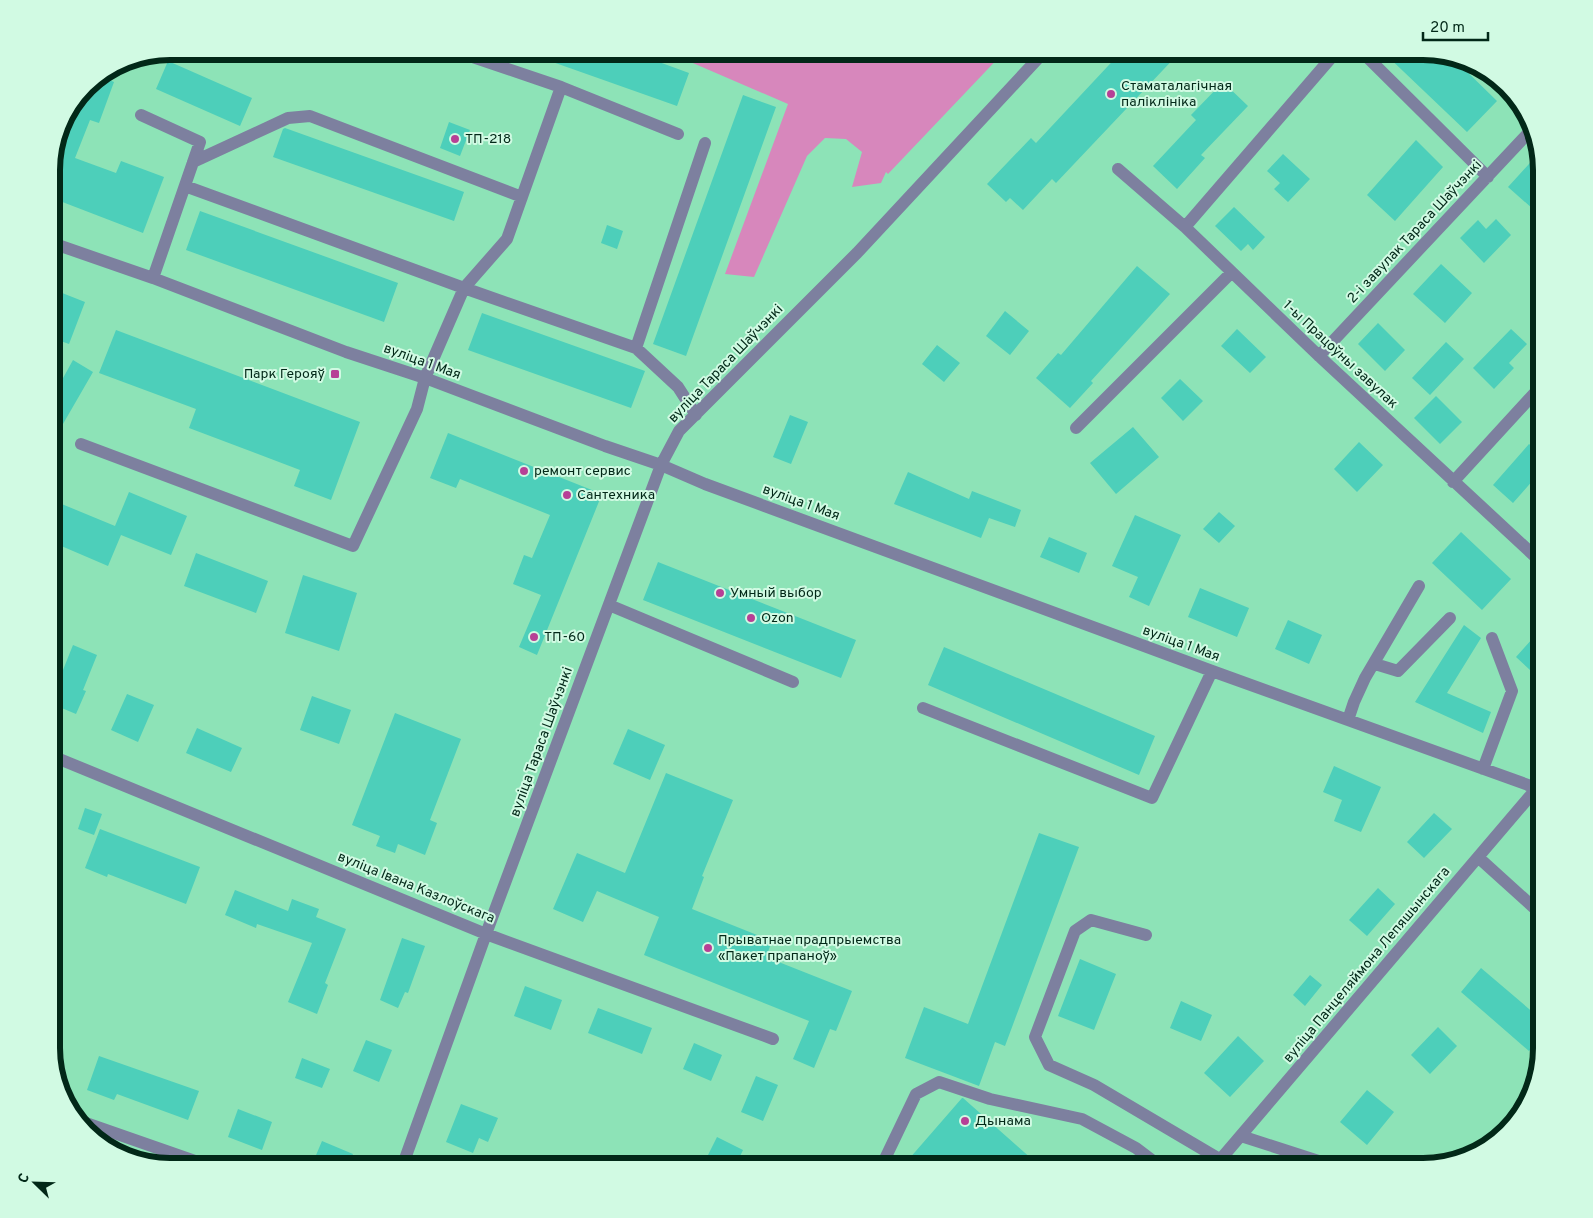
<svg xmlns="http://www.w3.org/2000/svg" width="1593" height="1218" font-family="Overpass,sans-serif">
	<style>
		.green { fill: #d787bc }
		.building { fill: #4dcfba }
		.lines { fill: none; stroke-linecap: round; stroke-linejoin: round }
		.minor { stroke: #7d809f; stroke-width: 12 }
		.poi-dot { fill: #b74096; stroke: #d1fae3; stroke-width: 2 }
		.labels { text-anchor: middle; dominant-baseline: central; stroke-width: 4; stroke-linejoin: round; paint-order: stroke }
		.poi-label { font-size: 14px; fill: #022818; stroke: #d1fae3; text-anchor: start }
		.street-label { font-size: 14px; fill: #022818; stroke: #d1fae3 }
		.rim { fill: none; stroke: #022818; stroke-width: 6 }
	</style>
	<rect width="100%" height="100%" fill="#8de3b7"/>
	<path class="green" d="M 665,51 L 1005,51 L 888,174 L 886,172 L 881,183 L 852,187 L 862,152 L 846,139 L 825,138 L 807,156 L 754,277 L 725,274 L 788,104 Z"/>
	<path class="building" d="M 531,51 L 629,51 L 689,73 L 677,106 L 530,54 Z
		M 1122,51 L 1181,51 L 1056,183 L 1052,179 L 1023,210 L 1010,198 L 1006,202 L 987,184 L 1031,138 L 1036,143 Z
		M 1382,51 L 1423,51 L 1451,56 L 1497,101 L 1467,132 Z
		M 168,61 L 252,98 L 240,126 L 156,89 Z
		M 100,76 L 114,82 L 99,123 L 90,120 L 75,158 L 116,173 L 121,161 L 164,177 L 143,233 L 52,198 L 52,162 L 64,117 L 91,81 Z
		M 1223,82 L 1248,106 L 1201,155 L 1205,158 L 1177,189 L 1153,166 L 1196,120 L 1191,115 Z
		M 743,95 L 776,107 L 686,356 L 653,344 Z
		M 449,122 L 470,130 L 460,156 L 440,148 Z
		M 285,128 L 464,192 L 454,221 L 273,157 L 283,129 Z
		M 1416,140 L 1443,167 L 1395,221 L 1367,195 Z
		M 1283,154 L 1310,179 L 1288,202 L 1274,189 L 1280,183 L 1267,171 Z
		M 1538,154 L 1542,170 L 1542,217 L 1508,187 Z
		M 1234,207 L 1265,237 L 1253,250 L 1248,244 L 1241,251 L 1215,226 Z
		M 200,211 L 398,283 L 384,322 L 186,250 Z
		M 1496,219 L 1511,235 L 1484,263 L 1460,238 L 1478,220 L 1486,229 Z
		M 607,225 L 623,231 L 617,249 L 601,243 Z
		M 1441,264 L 1472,293 L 1445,323 L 1413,294 Z
		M 1137,266 L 1170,294 L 1091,381 L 1093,383 L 1070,408 L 1036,378 L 1058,353 L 1061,355 Z
		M 52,289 L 85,302 L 69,344 L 52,338 Z
		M 1005,311 L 1029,331 L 1010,355 L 986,336 Z
		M 482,313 L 645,371 L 631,408 L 468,350 Z
		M 1378,323 L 1405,350 L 1385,371 L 1358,344 Z
		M 1237,329 L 1266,357 L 1250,373 L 1221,346 Z
		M 1511,329 L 1527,344 L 1509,363 L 1514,368 L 1494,389 L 1473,368 Z
		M 116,330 L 360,422 L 331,500 L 294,486 L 300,470 L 189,428 L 196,409 L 99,373 Z
		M 1446,342 L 1464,359 L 1430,395 L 1412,378 Z
		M 937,345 L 960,363 L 944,382 L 922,364 Z
		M 73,360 L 93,372 L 52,443 L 52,398 Z
		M 1180,379 L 1203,401 L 1183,421 L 1161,398 Z
		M 1436,396 L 1462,422 L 1440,444 L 1414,418 Z
		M 790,415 L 808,422 L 791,464 L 773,457 Z
		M 1133,427 L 1159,457 L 1116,494 L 1090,463 Z
		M 448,433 L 602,494 L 537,655 L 519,647 L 541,595 L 513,584 L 524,555 L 532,558 L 550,515 L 460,479 L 456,488 L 430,478 Z
		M 1359,442 L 1383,465 L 1357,492 L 1334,469 Z
		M 1529,444 L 1542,455 L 1542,470 L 1513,503 L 1493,485 Z
		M 908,472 L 969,499 L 972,491 L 1021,510 L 1015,527 L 989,518 L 981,538 L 894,504 Z
		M 129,492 L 187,516 L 171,555 L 121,535 L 108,566 L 52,542 L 52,500 L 115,526 Z
		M 1219,512 L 1235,526 L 1219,543 L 1203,529 Z
		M 1135,515 L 1181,535 L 1149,606 L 1129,597 L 1138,577 L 1112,566 Z
		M 1461,532 L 1511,579 L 1482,610 L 1432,563 Z
		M 1049,537 L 1087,553 L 1079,573 L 1040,557 Z
		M 196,553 L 268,581 L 256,613 L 184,586 Z
		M 658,562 L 856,640 L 841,678 L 643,600 Z
		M 303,575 L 357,593 L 339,651 L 285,633 Z
		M 1200,588 L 1249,608 L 1237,637 L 1188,617 Z
		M 1288,620 L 1322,635 L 1309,664 L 1275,649 Z
		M 1464,625 L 1481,638 L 1447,693 L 1491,712 L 1483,733 L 1415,702 Z
		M 1542,628 L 1542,681 L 1516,657 Z
		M 73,645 L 97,655 L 83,690 L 86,691 L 76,714 L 52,704 L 52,677 L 59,680 Z
		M 944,647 L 1155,736 L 1139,775 L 928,685 Z
		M 127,694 L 154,705 L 138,742 L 111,730 Z
		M 312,696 L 351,710 L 339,744 L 300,730 Z
		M 395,713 L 461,739 L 430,820 L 437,823 L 425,855 L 398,844 L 395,853 L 376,846 L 380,836 L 352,825 Z
		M 197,728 L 242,748 L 231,772 L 186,753 Z
		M 628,729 L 665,745 L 650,780 L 613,764 Z
		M 1334,766 L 1381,787 L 1361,832 L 1334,821 L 1342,800 L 1323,792 Z
		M 666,773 L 733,800 L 702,876 L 704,877 L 692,909 L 772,941 L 766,957 L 852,991 L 836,1031 L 830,1029 L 814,1068 L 793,1059 L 809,1021 L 644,955 L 659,917 L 597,891 L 583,922 L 553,909 L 577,853 L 625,873 Z
		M 85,808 L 102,814 L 94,835 L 78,829 Z
		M 1434,813 L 1452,829 L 1424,858 L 1407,842 Z
		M 100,829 L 200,867 L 186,904 L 108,874 L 107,877 L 85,868 Z
		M 1039,833 L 1079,847 L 1005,1046 L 995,1042 L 979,1086 L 905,1058 L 924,1007 L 968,1024 Z
		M 1378,888 L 1395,904 L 1367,936 L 1349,920 Z
		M 235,890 L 288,911 L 292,899 L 319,909 L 316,917 L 346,929 L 325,983 L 328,985 L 317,1014 L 288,1002 L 312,943 L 257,924 L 256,928 L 225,915 Z
		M 402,938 L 425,946 L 408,993 L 405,992 L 398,1008 L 380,1000 Z
		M 1080,959 L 1116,974 L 1094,1030 L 1058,1016 Z
		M 1481,968 L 1542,1020 L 1542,1037 L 1529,1051 L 1461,992 Z
		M 1310,975 L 1322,985 L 1305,1006 L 1293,995 Z
		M 525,986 L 562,1000 L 551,1030 L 514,1016 Z
		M 1181,1001 L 1212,1015 L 1201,1041 L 1170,1028 Z
		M 598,1008 L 652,1028 L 642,1054 L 588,1033 Z
		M 1438,1027 L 1457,1046 L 1430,1074 L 1411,1055 Z
		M 1238,1036 L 1264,1061 L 1230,1097 L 1204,1073 Z
		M 366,1040 L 392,1050 L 379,1082 L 353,1071 Z
		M 694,1043 L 722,1055 L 711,1081 L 683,1069 Z
		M 99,1056 L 199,1091 L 188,1120 L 117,1094 L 114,1100 L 87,1090 Z
		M 302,1058 L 330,1069 L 322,1088 L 295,1078 Z
		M 756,1076 L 778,1085 L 763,1121 L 741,1112 Z
		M 1367,1090 L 1394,1112 L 1367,1145 L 1340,1122 Z
		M 962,1098 L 963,1098 L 1041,1167 L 902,1167 Z
		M 461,1104 L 498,1118 L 488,1142 L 479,1138 L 473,1153 L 446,1142 Z
		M 238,1109 L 272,1122 L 262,1150 L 228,1137 Z
		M 717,1137 L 743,1150 L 735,1167 L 702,1167 Z
		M 322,1141 L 353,1154 L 347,1167 L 311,1167 Z"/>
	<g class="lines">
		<path class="minor" d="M 455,51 L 561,87 L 678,134
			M 1361,51 L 1488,177
			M 141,115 L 200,142 L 153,278
			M 193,162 L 288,118 L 310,116 L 522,197
			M 1118,169 L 1185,227 L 1319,356 L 1542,563
			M 185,186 L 464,288 L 636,348 L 678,387 L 696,415
			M 1185,227 L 1337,51
			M 52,243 L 153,278 L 346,352 L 425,378 L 605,446 L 661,465 L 705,484 L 1212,671 L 1542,790
			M 636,348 L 705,143
			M 1319,356 L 1532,129
			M 1076,428 L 1231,273
			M 81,444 L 353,546 L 417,409 L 425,378 L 464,288 L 507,239 L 561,87
			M 1453,482 L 1542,385
			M 609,605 L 793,682
			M 1375,664 L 1398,671 L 1450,618
			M 923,708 L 1152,798 L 1212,671
			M 1348,720 L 1354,702 L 1365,678 L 1419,586
			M 52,756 L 486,934 L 773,1039
			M 1483,769 L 1512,691 L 1492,638
			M 1479,858 L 1542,915
			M 1146,935 L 1091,920 L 1075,931 L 1035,1037 L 1049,1065 L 1094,1085 L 1221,1160
			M 80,1121 L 212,1167
			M 1241,1136 L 1337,1167
			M 402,1167 L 486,934 L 661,465 L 679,431 L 857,253 L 1045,51
			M 881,1167 L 916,1094 L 939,1082 L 990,1099 L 1082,1119 L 1136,1148 L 1161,1167
			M 1214,1167 L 1542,782"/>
	</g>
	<g class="poi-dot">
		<circle cx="1111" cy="94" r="5"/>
		<circle cx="455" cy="139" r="5"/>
		<rect x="330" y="369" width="10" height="10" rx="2.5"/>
		<circle cx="524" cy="471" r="5"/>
		<circle cx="567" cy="495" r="5"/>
		<circle cx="720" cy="593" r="5"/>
		<circle cx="751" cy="618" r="5"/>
		<circle cx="534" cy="637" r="5"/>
		<circle cx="708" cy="948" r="5"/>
		<circle cx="965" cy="1121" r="5"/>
	</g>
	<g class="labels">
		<g class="poi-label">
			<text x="1121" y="86">Стаматалагічная<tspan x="1121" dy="16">паліклініка</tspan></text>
			<text x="465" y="139">ТП-218</text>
			<text x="325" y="374" text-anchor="end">Парк Герояў</text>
			<text x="534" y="471">ремонт сервис</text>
			<text x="577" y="495">Сантехника</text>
			<text x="730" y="593">Умный выбор</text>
			<text x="761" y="618">Ozon</text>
			<text x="544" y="637">ТП-60</text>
			<text x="718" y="940">Прыватнае прадпрыемства<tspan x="718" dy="16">«Пакет прапаноў»</tspan></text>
			<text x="975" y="1121">Дынама</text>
		</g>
		<g class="street-label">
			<text transform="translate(1415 232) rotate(-47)">2-і завулак Тараса Шаўчэнкі</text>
			<text transform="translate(1340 355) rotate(43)">1-ы Працоўны завулак</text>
			<text transform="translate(422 362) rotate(20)">вуліца 1 Мая</text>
			<text transform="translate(726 364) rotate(-46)">вуліца Тараса Шаўчэнкі</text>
			<text transform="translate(801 503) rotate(20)">вуліца 1 Мая</text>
			<text transform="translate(1181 644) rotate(20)">вуліца 1 Мая</text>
			<text transform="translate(542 742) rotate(-70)">вуліца Тараса Шаўчэнкі</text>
			<text transform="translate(416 888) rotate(22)">вуліца Івана Казлоўскага</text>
			<text transform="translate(1367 965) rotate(-50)">вуліца Панцеляймона Лепяшынскага</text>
		</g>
	</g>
	<path d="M0 0H1593V1218H0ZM170 60H1423A110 110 0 0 1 1533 170V1048A110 110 0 0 1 1423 1158H170A110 110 0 0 1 60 1048V170A110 110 0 0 1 170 60Z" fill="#d1fae3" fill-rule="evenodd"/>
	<path class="rim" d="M170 60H1423A110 110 0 0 1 1533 170V1048A110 110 0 0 1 1423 1158H170A110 110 0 0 1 60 1048V170A110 110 0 0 1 170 60Z"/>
	<g transform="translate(35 1183) rotate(293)" stroke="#d1fae3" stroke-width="4" paint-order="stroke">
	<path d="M0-4L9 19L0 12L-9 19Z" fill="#022818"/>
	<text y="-8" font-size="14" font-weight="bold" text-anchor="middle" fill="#022818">С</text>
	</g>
	<path d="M1423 32v8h65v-8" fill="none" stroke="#022818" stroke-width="2.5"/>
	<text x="1430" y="32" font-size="15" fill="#022818" stroke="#d1fae3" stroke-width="4" paint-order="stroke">20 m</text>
</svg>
